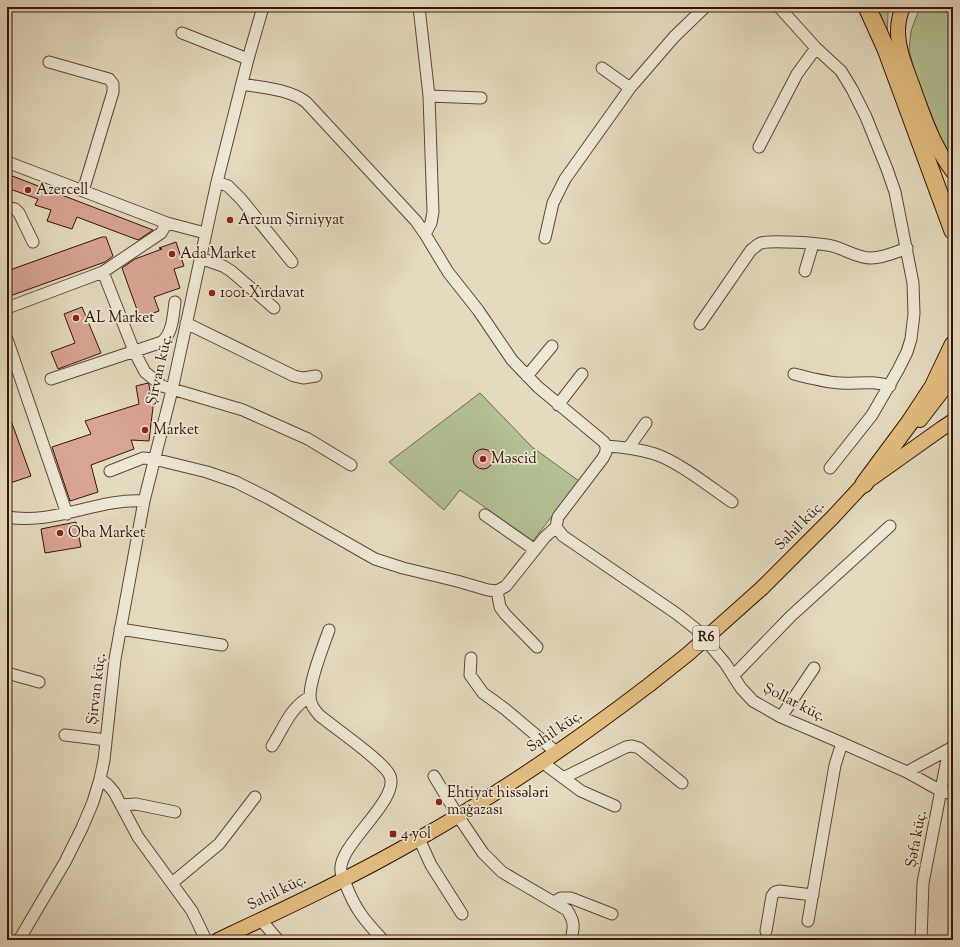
<svg xmlns="http://www.w3.org/2000/svg" width="960" height="947" font-family="'Sorts Mill Goudy',serif">
	<style>
		.green { fill: #b2c093; stroke: #746a4c }
		.building { fill: #d9a395; stroke: #351406 }
		.lines { fill: none; stroke-linecap: round; stroke-linejoin: round }
		.minor-casing { stroke: #614634; stroke-width: 13 }
		.major-casing { stroke: #351406; stroke-width: 16 }
		.highway-casing { stroke: #351406; stroke-width: 19 }
		.minor { stroke: #ede7d5; stroke-width: 11 }
		.major { stroke: #e2bd80; stroke-width: 14 }
		.highway { stroke: #e2bd80; stroke-width: 17 }
		.major-bridge-casing { stroke: #351406; stroke-width: 16; stroke-linecap: butt }
		.major-bridge { stroke: #e2bd80; stroke-width: 14 }
		.poi-dot { fill: #8f2418; stroke: #ede7d5; stroke-width: 1.5 }
		.labels { text-anchor: middle; dominant-baseline: central; stroke-width: 3.5; stroke-linejoin: round; paint-order: stroke }
		.shield { fill: #ede7d5; stroke: #6c5344; stroke-width: 1 }
		.shield-label { font-size: 14px; font-weight: bold; fill: #351406 }
		.poi-label { font-size: 15px; fill: #351406; stroke: #ede7d5; text-anchor: start }
		.street-label { font-size: 15px; fill: #351406; stroke: #ede7d5 }
	</style>
	<rect width="100%" height="100%" fill="#e4dabf"/>
	<filter id="stains"><feTurbulence type="fractalNoise" baseFrequency=".005" numOctaves="4"/><feColorMatrix values="0 0 0 0 .2 0 0 0 0 .09 0 0 0 0 .02 0 0 0 .5 -.17"/></filter>
	<radialGradient id="worn" r=".72"><stop offset=".6" stop-color="#630" stop-opacity="0"/><stop offset="1" stop-color="#630" stop-opacity=".3"/></radialGradient>
	<path class="green" d="M 874,7 L 890,7 L 888,13 L 887,38 Z
		M 920,7 L 953,7 L 953,161 L 947,154 L 915,73 L 909,50 L 911,31 Z
		M 480,393 L 532,447 L 579,481 L 533,541 L 460,490 L 444,510 L 389,462 Z"/>
	<path class="building" d="M 7,174 L 153,230 L 138,240 L 77,217 L 72,229 L 47,221 L 51,210 L 35,205 L 38,199 L 7,188 Z
		M 102,237 L 106,237 L 113,256 L 105,262 L 7,297 L 7,271 Z
		M 176,242 L 184,266 L 174,269 L 180,288 L 154,297 L 159,311 L 140,318 L 122,268 L 135,259 L 162,249 L 159,248 Z
		M 82,307 L 101,353 L 58,369 L 51,352 L 75,343 L 64,314 Z
		M 148,383 L 149,385 L 153,407 L 149,441 L 131,440 L 134,449 L 91,465 L 98,492 L 70,501 L 52,447 L 91,434 L 85,421 L 139,404 L 136,386 Z
		M 7,412 L 8,412 L 31,476 L 7,484 Z
		M473 459a10 10 0 1 1 20 0a10 10 0 1 1-20 0Z
		M 76,522 L 81,547 L 45,553 L 41,529 Z"/>
	<g class="lines">
		<defs>
			<path id="minor" d="M 419,7 L 429,96 L 433,212 L 431,223 L 425,234
				M 779,7 L 816,48 L 841,71 L 852,89 L 866,117 L 887,169 L 895,192 L 913,283 L 914,314 L 911,339 L 907,352 L 898,370 L 872,415 L 830,468
				M 182,33 L 248,59
				M 49,62 L 109,79 L 113,84 L 113,92 L 83,191
				M 602,68 L 630,88
				M 429,96 L 481,98
				M 759,147 L 797,74 L 816,48
				M 7,162 L 167,223 L 205,233
				M 217,182 L 228,186 L 241,199 L 292,262
				M 7,207 L 15,209 L 19,213 L 33,242
				M 545,238 L 553,203 L 565,179 L 630,88 L 674,37 L 705,7
				M 200,258 L 223,266 L 231,271 L 274,308
				M 805,271 L 813,244
				M 103,272 L 134,351 L 145,372 L 162,386 L 243,410 L 308,439 L 351,465
				M 7,308 L 103,272 L 161,233 L 167,223
				M 186,323 L 294,376 L 303,378 L 316,376
				M 700,324 L 751,250 C 754,248 758,244 761,243 C 772,240 820,243 832,246 C 845,249 857,258 871,258 C 883,258 896,252 907,248
				M 7,339 L 67,514
				M 794,374 C 809,378 824,382 840,383 C 858,384 872,380 890,386
				M 527,376 L 552,346
				M 51,379 L 162,342 C 173,332 173,316 175,302
				M 558,405 L 582,374
				M 606,446 C 623,447 639,449 655,454 C 679,462 710,487 732,502
				M 629,447 L 646,423
				M 110,471 L 143,458 L 154,459 L 207,472 L 236,482 L 268,498 L 375,559 L 403,568 L 457,581 L 488,590 L 497,591 L 506,586 L 545,537 L 556,527 L 558,517 L 603,458 L 606,452 L 606,446 L 604,442 L 538,387 L 512,360 L 478,310 L 448,272 L 425,234 L 416,221 L 306,102 C 289,89 264,88 242,84
				M 485,515 L 535,550
				M 7,517 C 57,525 97,498 144,501
				M 556,527 L 563,536 L 677,614 L 696,629 L 725,663 L 741,688 L 753,701 L 781,717 L 842,743 L 907,772 L 941,791 L 953,794
				M 497,591 L 500,607 L 505,614 L 537,647
				M 120,629 L 222,645
				M 329,630 C 323,647 310,679 310,696 C 310,704 314,709 319,715 C 333,727 385,762 390,776 C 400,800 337,846 341,871 C 341,875 344,880 346,885 C 355,909 365,921 383,940
				M 471,658 L 470,675 L 483,693 L 505,709 L 556,752
				M 7,673 L 39,682
				M 733,676 L 791,616 L 890,526
				M 781,717 L 814,668
				M 65,735 L 106,740
				M 272,746 C 283,729 291,706 310,697
				M 542,762 L 581,791 L 615,806
				M 907,772 L 951,748
				M 434,776 L 458,816 L 483,853 L 502,872 L 567,910 C 575,922 574,927 571,940
				M 563,778 L 626,747 L 632,746 L 639,748 L 682,783
				M 100,779 L 108,785 L 114,792 L 138,837 L 192,911 L 206,940
				M 121,805 L 136,804 L 175,812
				M 419,839 L 431,865 L 462,914
				M 172,883 L 219,844 L 255,797
				M 554,902 L 561,898 L 571,898 L 612,914
				M 261,920 L 278,940
				M 808,921 L 835,765 L 842,743
				M 766,931 L 772,896 L 775,892 L 779,891 L 813,895
				M 19,940 L 65,862 L 82,828 L 93,802 L 100,779 L 104,760 L 115,659 L 144,501 L 172,390 L 217,182 L 248,59 L 263,7
				M 921,940 L 923,883 L 946,764 L 951,748 L 953,745"/>
			<path id="major" d="M 903,7 C 900,14 898,23 898,31 C 898,50 906,68 913,87 C 924,118 933,145 953,172
				M 920,420 L 953,377
				M 872,478 L 941,429 L 953,421
				M 762,588 L 833,517 L 871,476
				M 218,940 C 286,908 355,876 420,838 C 500,793 576,741 649,685"/>
			<path id="highway" d="M 867,7 L 886,49 L 953,231
				M 864,484 L 910,422 L 933,387 L 953,345"/>
		</defs>
		<use href="#minor" class="minor-casing"/>
		<use href="#major" class="major-casing"/>
		<use href="#highway" class="highway-casing"/>
		<use href="#minor" class="minor"/>
		<use href="#major" class="major"/>
		<use href="#highway" class="highway"/>
		<defs>
			<path id="major-bridge" d="M 649,685 L 688,654 L 762,588"/>
		</defs>
		<use href="#major-bridge" class="major-bridge-casing"/>
		<use href="#major-bridge" class="major-bridge"/>
	</g>
	<g class="poi-dot">
		<circle cx="28" cy="190" r="4"/>
		<circle cx="230" cy="220" r="4"/>
		<circle cx="172" cy="254" r="4"/>
		<circle cx="212" cy="293" r="4"/>
		<circle cx="76" cy="318" r="4"/>
		<circle cx="145" cy="430" r="4"/>
		<circle cx="483" cy="459" r="4"/>
		<circle cx="60" cy="533" r="4"/>
		<circle cx="439" cy="802" r="4"/>
		<rect x="389" y="830" width="8" height="8" rx="2"/>
	</g>
	<g class="labels">
		<rect class="shield" x="693" y="626" width="26" height="24" rx="3"/>
		<g class="shield-label">
			<text x="706" y="638">R6</text>
		</g>
		<g class="poi-label">
			<text x="36" y="190">Azercell</text>
			<text x="238" y="220">Arzum Şirniyyat</text>
			<text x="180" y="254">Ada Market</text>
			<text x="220" y="293">1001 Xırdavat</text>
			<text x="84" y="318">AL Market</text>
			<text x="153" y="430">Market</text>
			<text x="491" y="459">Məscid</text>
			<text x="68" y="533">Oba Market</text>
			<text x="447" y="793">Ehtiyat hissələri<tspan x="447" dy="17">mağazası</tspan></text>
			<text x="401" y="834">4 yol</text>
		</g>
		<g class="street-label">
			<text transform="translate(160 370) rotate(-77)">Şirvan küç.</text>
			<text transform="translate(800 526) rotate(-45)">Sahil küç.</text>
			<text transform="translate(97 689) rotate(-83)">Şirvan küç.</text>
			<text transform="translate(794 703) rotate(27)">Şollar küç.</text>
			<text transform="translate(555 732) rotate(-34)">Sahil küç.</text>
			<text transform="translate(917 839) rotate(-79)">Şəfa küç.</text>
			<text transform="translate(277 893) rotate(-26)">Sahil küç.</text>
		</g>
	</g>
	<rect width="960" height="947" fill="none" stroke="#e4dabf" stroke-width="24"/>
	<rect x="8" y="8" width="944" height="931" fill="none" stroke="#351406" stroke-width="2"/>
	<rect x="12" y="12" width="936" height="923" fill="none" stroke="#351406"/>
	<rect width="100%" height="100%" filter="url(#stains)"/>
	<rect width="100%" height="100%" fill="url(#worn)"/>
</svg>
